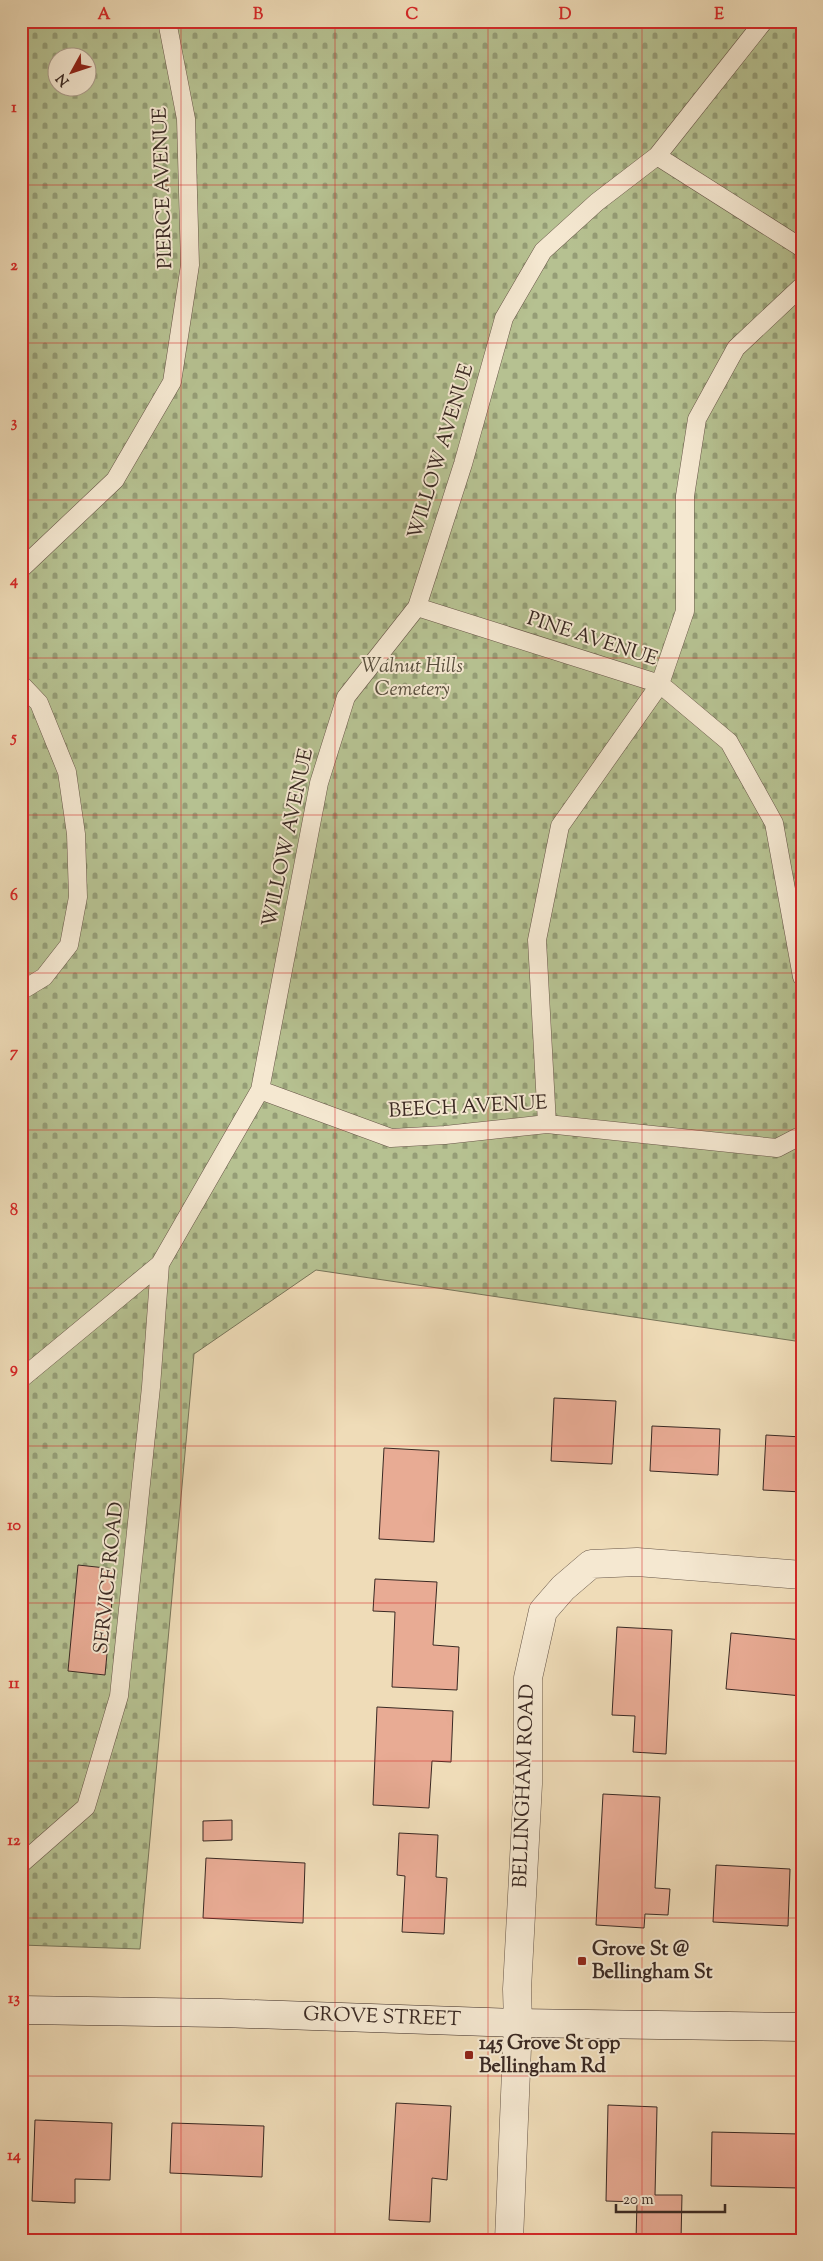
<svg xmlns="http://www.w3.org/2000/svg" width="823" height="2261" font-family="'Sorts Mill Goudy',serif">
	<style>
		.cemetery { fill: url(#cemetery-stones); stroke: #78755a; fill-rule: evenodd }
		.building { fill: #e8ab94; stroke: #3a2923 }
		.lines { fill: none; stroke-linecap: round; stroke-linejoin: round }
		.lane-casing { stroke: #675648; stroke-width: 19 }
		.street-casing { stroke: #675648; stroke-width: 29 }
		.secondary-casing { stroke: #3a2923; stroke-width: 29 }
		.lane { stroke: #f5e8d1; stroke-width: 18 }
		.street { stroke: #f5e8d1; stroke-width: 28 }
		.secondary { stroke: #f5e8d1; stroke-width: 28 }
		.grid { fill: none; stroke: #d62828; stroke-width: 1; stroke-opacity: 0.55 }
		.poi-dot { fill: #8f2418; stroke: #f5e8d1; stroke-width: 2 }
		.labels { text-anchor: middle; dominant-baseline: central; stroke-width: 4; stroke-linejoin: round; paint-order: stroke }
		.street-label { font-size: 20px; fill: #3a2923; stroke: #f5e8d1 }
		.park-label { font-size: 20px; font-style: italic; fill: #594f3e; stroke: #f5e8d1 }
		.poi-label { font-size: 20px; font-weight: bold; fill: #3a2923; stroke: #f5e8d1; text-anchor: start }
		.neatline { fill: none; stroke: #d62828; stroke-width: 2 }
		.grid-label { font-size: 16px; text-anchor: middle; font-weight: bold; fill: #d62828 }
	</style>
	<defs>
		<pattern id="cemetery-stones" width="16" height="16" patternUnits="userSpaceOnUse" patternTransform="scale(1.25)"><rect width="16" height="16" fill="#b6c191"/><path d="M2 7V4a2 2 0 0 1 4 0v3zM10 15v-3a2 2 0 0 1 4 0v3z" fill="#959d76"/></pattern>
	</defs>
	<rect width="100%" height="100%" fill="#efdcb8"/>
	<filter id="stains"><feTurbulence type="fractalNoise" baseFrequency=".004" numOctaves="4"/><feColorMatrix values="0 0 0 0 .2 0 0 0 0 .09 0 0 0 0 .02 0 0 0 .5 -.17"/></filter>
	<radialGradient id="worn" r=".72"><stop offset=".6" stop-color="#630" stop-opacity="0"/><stop offset="1" stop-color="#630" stop-opacity=".3"/></radialGradient>
	<path class="cemetery" d="M 21,21 L 802,21 L 802,1342 L 316,1270 L 194,1354 L 140,1949 L 21,1945 ZM 58,58 L 88,58 L 88,88 L 58,88 Z"/>
	<path class="building" d="M 554,1398 L 616,1401 L 612,1464 L 551,1461 Z
		M 652,1426 L 720,1429 L 718,1475 L 650,1471 Z
		M 766,1435 L 802,1437 L 802,1492 L 763,1490 Z
		M 384,1448 L 439,1451 L 434,1542 L 379,1539 Z
		M 78,1565 L 115,1569 L 105,1675 L 68,1671 Z
		M 375,1579 L 437,1582 L 433,1645 L 459,1647 L 457,1690 L 392,1687 L 395,1612 L 373,1611 Z
		M 617,1627 L 672,1630 L 666,1754 L 633,1752 L 635,1716 L 612,1715 Z
		M 731,1633 L 802,1640 L 802,1696 L 726,1689 Z
		M 377,1707 L 453,1711 L 451,1762 L 432,1761 L 429,1808 L 373,1805 Z
		M 603,1794 L 660,1797 L 655,1888 L 670,1889 L 668,1915 L 645,1914 L 644,1928 L 596,1925 Z
		M 232,1820 L 232,1840 L 203,1841 L 203,1821 Z
		M 399,1833 L 438,1835 L 436,1877 L 447,1878 L 444,1934 L 402,1932 L 405,1876 L 397,1875 Z
		M 206,1858 L 305,1863 L 303,1923 L 203,1918 Z
		M 716,1865 L 790,1869 L 788,1926 L 713,1922 Z
		M 396,2103 L 451,2106 L 447,2180 L 432,2178 L 430,2222 L 389,2220 Z
		M 608,2105 L 657,2107 L 655,2195 L 682,2195 L 681,2240 L 636,2240 L 637,2202 L 606,2201 Z
		M 35,2120 L 112,2123 L 110,2180 L 75,2179 L 75,2203 L 32,2201 Z
		M 172,2123 L 264,2126 L 262,2177 L 170,2173 Z
		M 712,2132 L 800,2134 L 799,2188 L 711,2186 Z"/>
	<g class="lines">
		<defs>
			<path id="lane" d="M 657,156 L 802,248
				M 21,569 L 115,480 L 172,382 L 190,265 L 186,119 L 167,21
				M 417,607 L 660,684 L 729,742 L 774,823 L 802,977
				M 21,684 L 39,703 L 67,772 L 76,834 L 78,897 L 69,945 L 44,977 L 21,991
				M 260,1090 L 391,1138 L 445,1135 L 547,1124 L 777,1148 L 802,1135
				M 547,1124 L 537,940 L 560,826 L 660,684 L 685,611 L 685,496 L 697,419 L 736,348 L 802,286
				M 21,1379 L 160,1264 L 260,1090 L 319,783 L 346,697 L 417,607 L 463,464 L 504,318 L 543,251 L 597,202 L 657,156 L 764,21
				M 21,1864 L 86,1807 L 119,1696 L 151,1387 L 160,1264"/>
			<path id="street" d="M 509,2240 L 518,2023 L 517,1989 L 528,1784 L 528,1678 L 543,1611 L 563,1588 L 591,1564 L 637,1562 L 802,1575"/>
			<path id="secondary" d="M 21,2010 L 221,2013 L 518,2023 L 802,2027"/>
		</defs>
		<use href="#lane" class="lane-casing"/>
		<use href="#street" class="street-casing"/>
		<use href="#secondary" class="secondary-casing"/>
		<use href="#lane" class="lane"/>
		<use href="#street" class="street"/>
		<use href="#secondary" class="secondary"/>
	</g>
	<path class="grid" d="M 181,21 L 181,2240M 335,21 L 335,2240M 488,21 L 488,2240M 642,21 L 642,2240M 21,185 L 802,185M 21,343 L 802,343M 21,500 L 802,500M 21,658 L 802,658M 21,815 L 802,815M 21,973 L 802,973M 21,1130 L 802,1130M 21,1288 L 802,1288M 21,1446 L 802,1446M 21,1603 L 802,1603M 21,1761 L 802,1761M 21,1918 L 802,1918M 21,2076 L 802,2076"/>
	<g class="poi-dot">
		<rect x="577" y="1956" width="10" height="10" rx="2.5"/>
		<rect x="464" y="2050" width="10" height="10" rx="2.5"/>
	</g>
	<g class="labels">
		<g class="street-label">
			<text transform="translate(164 188) rotate(-92)">PIERCE AVENUE</text>
			<text transform="translate(442 452) rotate(-73)">WILLOW AVENUE</text>
			<text transform="translate(592 640) rotate(18)">PINE AVENUE</text>
			<text transform="translate(289 838) rotate(-78)">WILLOW AVENUE</text>
			<text transform="translate(468 1108) rotate(-3)">BEECH AVENUE</text>
			<text transform="translate(110 1578) rotate(-84)">SERVICE ROAD</text>
			<text transform="translate(525 1786) rotate(-88)">BELLINGHAM ROAD</text>
			<text transform="translate(382 2018) rotate(2)">GROVE STREET</text>
		</g>
		<g class="park-label">
			<text x="412" y="667">Walnut Hills<tspan x="412" dy="23">Cemetery</tspan></text>
		</g>
		<g class="poi-label">
			<text x="592" y="1950">Grove St @<tspan x="592" dy="23">Bellingham St</tspan></text>
			<text x="479" y="2044">145 Grove St opp<tspan x="479" dy="23">Bellingham Rd</tspan></text>
		</g>
	</g>
	<rect width="823" height="2261" fill="none" stroke="#efdcb8" stroke-width="55"/>
	<g transform="translate(72 72) rotate(230)"><circle r="24" fill="#f5e8d1" stroke="#aa9c8b"/>
	<path d="M0-4L9 19L0 12L-9 19Z" fill="#8f2418"/>
	<text y="-8" font-size="14" font-weight="bold" text-anchor="middle" fill="#3a2923">N</text>
	</g>
	<path d="M616 2204v8h109v-8" fill="none" stroke="#3a2923" stroke-width="2.5"/>
	<text x="623" y="2204" font-size="15" fill="#3a2923" stroke="#f5e8d1" stroke-width="4" paint-order="stroke">20 m</text>
	<rect x="28" y="28" width="768" height="2206" class="neatline"/>
	<g class="grid-label">
		<text x="104" y="19">A</text>
		<text x="258" y="19">B</text>
		<text x="412" y="19">C</text>
		<text x="565" y="19">D</text>
		<text x="719" y="19">E</text>
		<text x="14" y="112">1</text>
		<text x="14" y="270">2</text>
		<text x="14" y="427">3</text>
		<text x="14" y="585">4</text>
		<text x="14" y="742">5</text>
		<text x="14" y="900">6</text>
		<text x="14" y="1057">7</text>
		<text x="14" y="1215">8</text>
		<text x="14" y="1373">9</text>
		<text x="14" y="1530">10</text>
		<text x="14" y="1688">11</text>
		<text x="14" y="1845">12</text>
		<text x="14" y="2003">13</text>
		<text x="14" y="2160">14</text>
	</g>
	<rect width="100%" height="100%" filter="url(#stains)"/>
	<rect width="100%" height="100%" fill="url(#worn)"/>
</svg>
